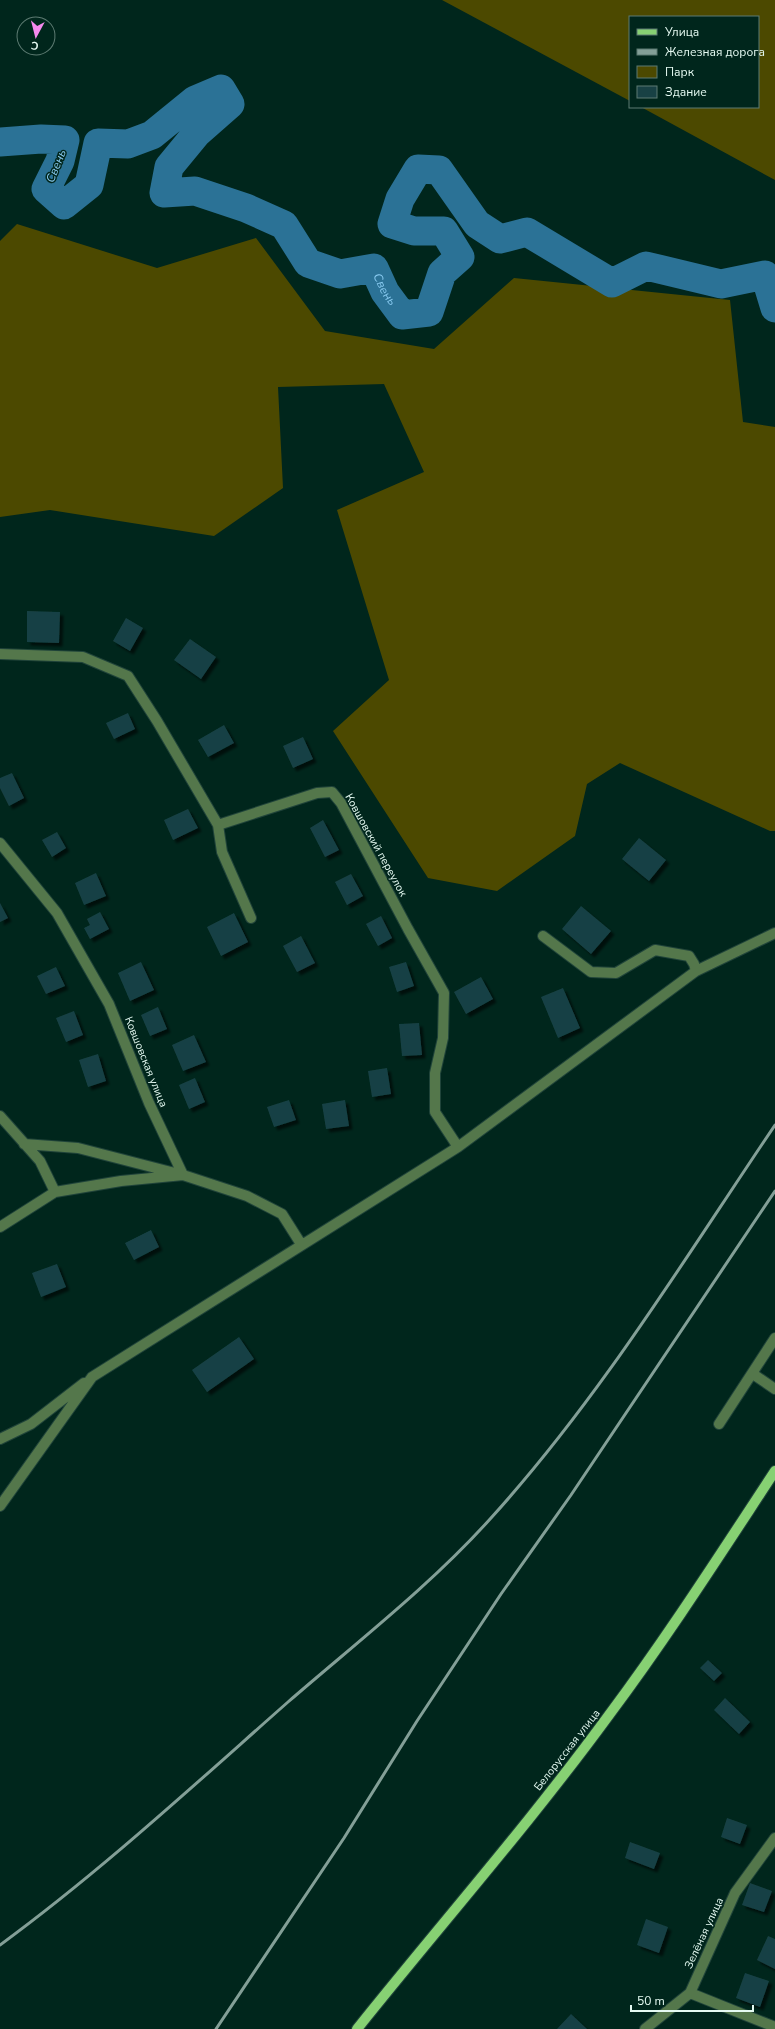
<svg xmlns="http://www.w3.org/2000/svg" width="775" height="2029" font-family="'Nunito Sans',sans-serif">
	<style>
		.green { fill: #4c4900 }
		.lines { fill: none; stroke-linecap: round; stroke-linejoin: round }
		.river { stroke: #2b7296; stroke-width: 29 }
		.building { fill: #184144; filter: url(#shadow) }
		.minor-casing { stroke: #20443a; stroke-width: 12 }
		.major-casing { stroke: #20443a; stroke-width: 12 }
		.minor { stroke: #54774b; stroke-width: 10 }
		.major { stroke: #87d173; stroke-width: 10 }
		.rail { stroke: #839f97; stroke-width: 3 }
		.labels { text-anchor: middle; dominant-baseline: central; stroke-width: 3; stroke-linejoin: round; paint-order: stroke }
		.street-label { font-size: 11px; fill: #e5faf2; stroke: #00261c }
		.water-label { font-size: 12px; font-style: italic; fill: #89cbf1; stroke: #00261c }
	</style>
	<defs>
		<filter id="shadow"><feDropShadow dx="3.5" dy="3.5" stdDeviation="1" flood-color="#0009"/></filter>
	</defs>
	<rect width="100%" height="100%" fill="#00261c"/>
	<path class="green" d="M 442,0 L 775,0 L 775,180 L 641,107 L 758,107 L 758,17 L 630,17 L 630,101 Z
		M 17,224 L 157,268 L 256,238 L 325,331 L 434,349 L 514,278 L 730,300 L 743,422 L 775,427 L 775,831 L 770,831 L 620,763 L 587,784 L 575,836 L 497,891 L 428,878 L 333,731 L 389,680 L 337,510 L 424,472 L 384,384 L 278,387 L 283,488 L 214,536 L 50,510 L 0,517 L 0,241 Z"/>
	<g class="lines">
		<path class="river" id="s1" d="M 0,142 L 41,139 L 65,140 L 60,161 L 46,189 L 64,205 L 89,185 L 98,143 L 128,144 L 152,135 L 195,100 L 221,89 L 230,104 L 197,133 L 169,167 L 164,193 L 195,191 L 246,208 L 284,225 L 308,263 L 340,274 L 374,268 L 385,292 L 402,315 L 429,312 L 442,273 L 460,257 L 444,231 L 414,231 L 392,224 L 400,199 L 418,169 L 439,170 L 477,224 L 500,239 L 527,232 L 612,283 L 646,266 L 721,284 L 765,275 L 775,308"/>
	</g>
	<path class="building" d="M 27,611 L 60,612 L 59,643 L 27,642 Z
		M 126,618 L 143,628 L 130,651 L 113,641 Z
		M 190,639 L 216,657 L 201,679 L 174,660 Z
		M 128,713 L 135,729 L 114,739 L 106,723 Z
		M 224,725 L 234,743 L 208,757 L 198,740 Z
		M 303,737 L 313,759 L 293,768 L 283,746 Z
		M 12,773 L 24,798 L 9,806 L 0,788 L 0,778 Z
		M 188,809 L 198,828 L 173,840 L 164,820 Z
		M 323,820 L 339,850 L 325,857 L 310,828 Z
		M 57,832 L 66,848 L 52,857 L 42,840 Z
		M 639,838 L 666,860 L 649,881 L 622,859 Z
		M 96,873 L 106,896 L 84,905 L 75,883 Z
		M 351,874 L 363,896 L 347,905 L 335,882 Z
		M 0,903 L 8,918 L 0,922 Z
		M 581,906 L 611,931 L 591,954 L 562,929 Z
		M 100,912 L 109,929 L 90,939 L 84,928 L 90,925 L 87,919 Z
		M 234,913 L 248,942 L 221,956 L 207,927 Z
		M 381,916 L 392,938 L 378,946 L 366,924 Z
		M 301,936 L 315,963 L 297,972 L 283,946 Z
		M 141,962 L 154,990 L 130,1001 L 118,973 Z
		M 406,962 L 414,986 L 397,992 L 389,967 Z
		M 56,967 L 65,986 L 46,994 L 37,976 Z
		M 481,977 L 493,999 L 466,1014 L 454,992 Z
		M 563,988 L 580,1028 L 558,1038 L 541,997 Z
		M 158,1007 L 167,1029 L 150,1036 L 141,1015 Z
		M 74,1011 L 83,1035 L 66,1042 L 56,1018 Z
		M 419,1023 L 422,1055 L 402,1056 L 399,1024 Z
		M 194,1035 L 206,1062 L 183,1071 L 172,1045 Z
		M 98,1054 L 106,1081 L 88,1087 L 79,1060 Z
		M 387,1068 L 391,1094 L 372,1097 L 368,1071 Z
		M 195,1078 L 205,1102 L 189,1109 L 179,1085 Z
		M 289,1100 L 296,1120 L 274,1127 L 267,1107 Z
		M 345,1100 L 349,1126 L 326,1129 L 322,1104 Z
		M 151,1230 L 159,1247 L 134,1260 L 125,1243 Z
		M 57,1264 L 66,1287 L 41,1297 L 32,1273 Z
		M 239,1337 L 254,1359 L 207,1392 L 192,1370 Z
		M 708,1660 L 722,1673 L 714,1681 L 700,1668 Z
		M 725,1698 L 750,1722 L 739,1734 L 714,1710 Z
		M 727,1818 L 747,1825 L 740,1844 L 721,1837 Z
		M 630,1842 L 660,1853 L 654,1869 L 625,1858 Z
		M 750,1883 L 772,1891 L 764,1912 L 742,1905 Z
		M 646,1919 L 668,1927 L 659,1953 L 637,1945 Z
		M 768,1936 L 775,1939 L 775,1969 L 757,1960 Z
		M 745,1973 L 769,1981 L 760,2007 L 736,1998 Z
		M 571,2014 L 587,2029 L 557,2029 Z"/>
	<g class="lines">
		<defs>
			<path id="minor" d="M 0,654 L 83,657 L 128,676 L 157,721 L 218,825 L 222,852 L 251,918
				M 218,825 L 317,793 L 332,792 L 341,803 L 408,929 L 444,993 L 443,1038 L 435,1073 L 435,1112 L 458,1147
				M 0,843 L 57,913 L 109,1004 L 149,1103 L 183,1175 L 247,1196 L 282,1214 L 301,1244
				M 543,936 L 591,972 L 616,973 L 655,950 L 689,956 L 694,964 L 696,971
				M 0,1116 L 40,1161 L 55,1192
				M 24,1144 L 78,1148 L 175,1173
				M 0,1227 L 55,1192 L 121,1181 L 183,1175
				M 753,1374 L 775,1389
				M 719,1424 L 775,1338
				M 0,1439 L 31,1424 L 84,1383
				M 0,1506 L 92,1377 L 458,1147 L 696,971 L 775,933
				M 690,1993 L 775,2027
				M 645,2029 L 690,1993 L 735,1893 L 775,1838"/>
			<path id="major" d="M 357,2029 C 441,1924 530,1823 609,1715 C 668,1636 721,1553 775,1471"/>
		</defs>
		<use href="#minor" class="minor-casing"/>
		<use href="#major" class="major-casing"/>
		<use href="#minor" class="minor"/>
		<use href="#major" class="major"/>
		<path class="rail" d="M 0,1945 C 101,1871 194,1785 288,1702 C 356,1643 431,1585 491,1518 C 600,1398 685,1258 775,1125
			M 216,2029 L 344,1838 L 417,1721 L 501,1594 L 571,1495 L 775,1191"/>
	</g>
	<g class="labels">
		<g class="street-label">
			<text transform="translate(376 845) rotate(61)">Ковшовский переулок</text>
			<text transform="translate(146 1062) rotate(68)">Ковшовская улица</text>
			<text transform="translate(567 1750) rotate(-52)">Белорусская улица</text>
			<text transform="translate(704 1933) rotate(-65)">Зелёная улица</text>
		</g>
		<g class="water-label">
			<text transform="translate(56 166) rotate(-68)">Свень</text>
			<text stroke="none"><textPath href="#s1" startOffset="752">Свень</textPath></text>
		</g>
	</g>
	<rect x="629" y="16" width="130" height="92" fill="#00261c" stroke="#5c7b72"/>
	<rect x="637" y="29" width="20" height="6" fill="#87d173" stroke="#5c7b72"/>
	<text x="665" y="36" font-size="12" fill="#e5faf2">Улица</text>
	<rect x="637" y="49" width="20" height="6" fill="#839f97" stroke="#5c7b72"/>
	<text x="665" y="56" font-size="12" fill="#e5faf2">Железная дорога</text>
	<rect x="637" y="66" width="20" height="12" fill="#4c4900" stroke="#5c7b72"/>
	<text x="665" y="76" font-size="12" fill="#e5faf2">Парк</text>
	<rect x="637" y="86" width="20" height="12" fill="#184144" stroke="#5c7b72"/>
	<text x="665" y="96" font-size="12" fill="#e5faf2">Здание</text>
	<g transform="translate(36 36) rotate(187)"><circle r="19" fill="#00261c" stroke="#5c7b72"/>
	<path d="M0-3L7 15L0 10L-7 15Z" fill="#f589ee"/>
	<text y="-6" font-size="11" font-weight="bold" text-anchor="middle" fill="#e5faf2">С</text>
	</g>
	<path d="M631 2005v6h122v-6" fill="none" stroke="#e5faf2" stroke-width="2"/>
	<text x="637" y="2005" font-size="12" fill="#e5faf2" stroke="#00261c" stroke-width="3" paint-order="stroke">50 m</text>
</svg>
